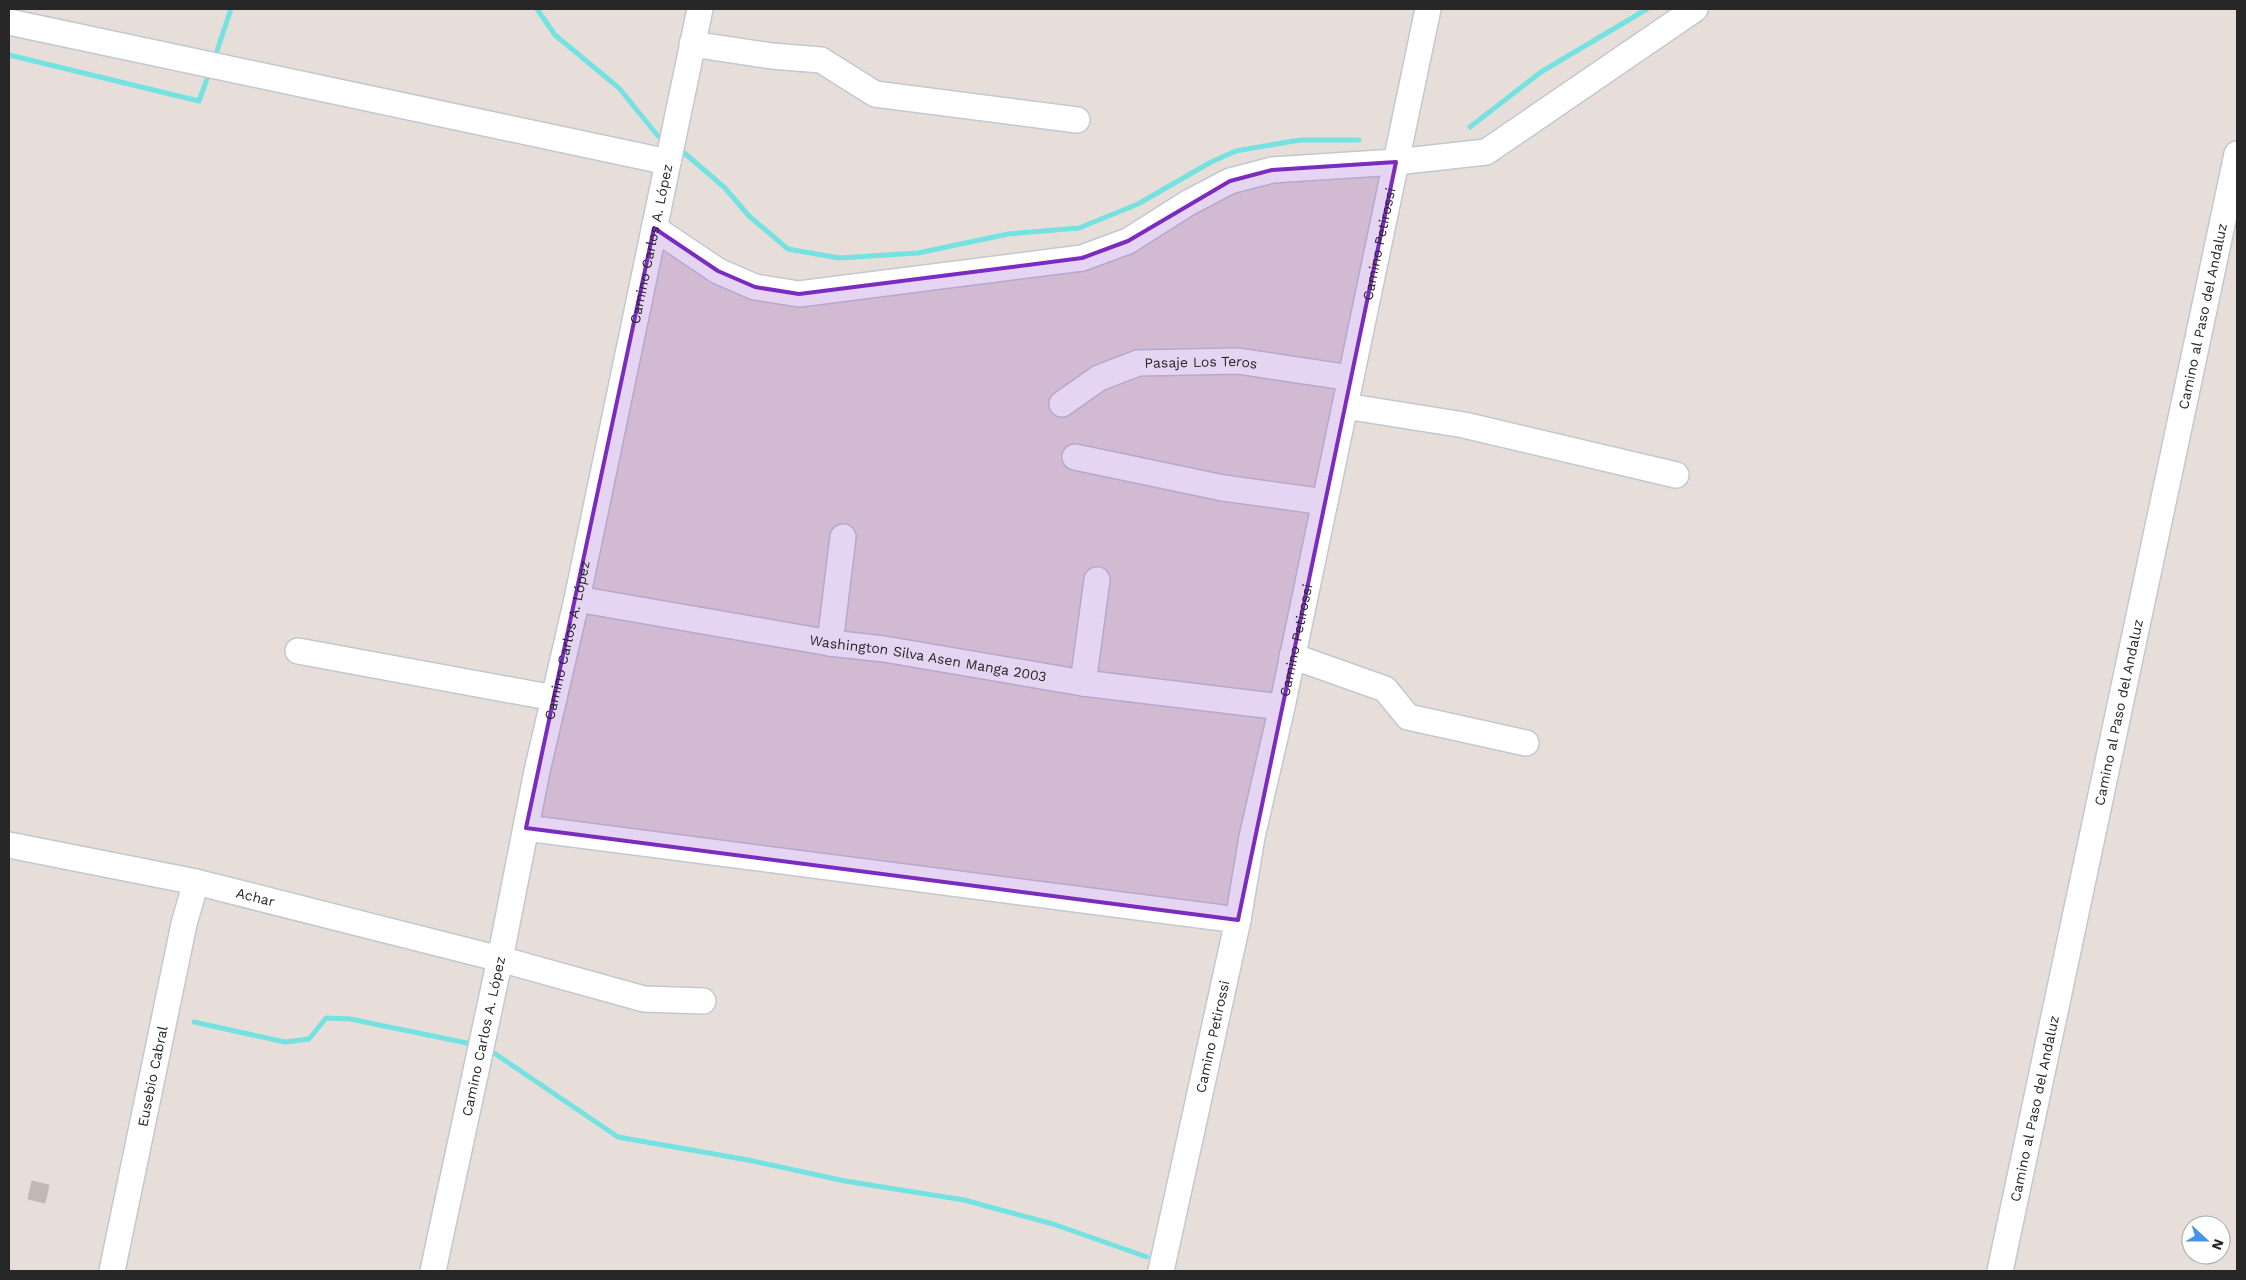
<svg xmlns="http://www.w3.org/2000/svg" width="2246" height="1280" font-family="'Work Sans',sans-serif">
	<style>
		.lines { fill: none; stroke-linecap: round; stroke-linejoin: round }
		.stream { stroke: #74e2e0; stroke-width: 5 }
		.building { fill: #c1b8b6; stroke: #c3b9b4 }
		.minor-casing { stroke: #c2c8d0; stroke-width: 28 }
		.minor { stroke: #fff; stroke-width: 25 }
		.marked { fill: #7b2cbf; fill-opacity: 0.2; stroke: #7b2cbf; stroke-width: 4; stroke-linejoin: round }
		.labels { text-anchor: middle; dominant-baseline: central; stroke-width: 4; stroke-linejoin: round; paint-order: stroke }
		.street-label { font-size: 14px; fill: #272727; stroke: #fff }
	</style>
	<rect width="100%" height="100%" fill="#e8ded9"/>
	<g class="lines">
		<path class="stream" d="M 537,9 L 555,35 L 619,88 L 658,136
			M 217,51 L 231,9
			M 9,55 L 199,101 L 207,79
			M 1470,127 L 1541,72 L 1647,9
			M 682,151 L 725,188 L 749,216 L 788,249 L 839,258 L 918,253 L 1008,234 L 1079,228 L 1138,204 L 1211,162 L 1236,151 L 1300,140 L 1359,140
			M 194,1022 L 285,1042 L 309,1039 L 326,1018 L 350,1019 L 467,1043
			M 494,1053 L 618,1137 L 748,1160 L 845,1181 L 964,1200 L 1053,1224 L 1147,1257"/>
	</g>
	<path class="building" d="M 32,1181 L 49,1185 L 45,1203 L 28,1199 Z"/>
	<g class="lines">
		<defs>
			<g id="minor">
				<path d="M 9,22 L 668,162"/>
				<path d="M 692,44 L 772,56 L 821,60 L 875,94 L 1077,120"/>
				<path d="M 654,228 L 718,271 L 755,287 L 799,294 L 1082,258 L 1128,241 L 1188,203 L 1230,181 L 1272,170 L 1396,162 L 1486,152 L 1695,9"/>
				<path id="s1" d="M 1062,404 L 1099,378 L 1138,363 L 1238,361 L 1351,378"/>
				<path d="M 1345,406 L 1464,425 L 1676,475"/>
				<path d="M 1075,457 L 1223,488 L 1325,502"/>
				<path id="s2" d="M 577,599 L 830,643 L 884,649 L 1083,683 L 1282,707"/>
				<path d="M 830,643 L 843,537"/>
				<path d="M 298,651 L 554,698"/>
				<path d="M 1292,656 L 1385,689 L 1408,717 L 1526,743"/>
				<path d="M 1083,683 L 1097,580"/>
				<path d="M 526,828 L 1238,920"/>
				<path id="s3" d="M 9,845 L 196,882 L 500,959 L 644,999 L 703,1001"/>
				<path id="s4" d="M 112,1271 L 184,924 L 196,882"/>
				<path id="s5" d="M 433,1271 L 500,959 L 537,771 L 577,599 L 700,9"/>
				<path id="s6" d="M 1161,1271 L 1238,920 L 1252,837 L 1282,707 L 1428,9"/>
				<path id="s7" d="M 2000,1271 L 2237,154"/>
			</g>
		</defs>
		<use href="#minor" class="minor-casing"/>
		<use href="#minor" class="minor"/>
	</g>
	<path class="marked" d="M 1396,162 L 1238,920 L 526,828 L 654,228 L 718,271 L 755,287 L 799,294 L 1082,258 L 1128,241 L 1230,181 L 1272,170 Z"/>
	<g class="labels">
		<g class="street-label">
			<text stroke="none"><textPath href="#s5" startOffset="1050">Camino Carlos A. López</textPath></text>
			<text stroke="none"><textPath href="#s6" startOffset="1050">Camino Petirossi</textPath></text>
			<text stroke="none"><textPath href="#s7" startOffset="976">Camino al Paso del Andaluz</textPath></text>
			<text stroke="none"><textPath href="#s1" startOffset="150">Pasaje Los Teros</textPath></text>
			<text stroke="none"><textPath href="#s5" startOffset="645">Camino Carlos A. López</textPath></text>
			<text stroke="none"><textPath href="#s6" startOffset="645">Camino Petirossi</textPath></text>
			<text stroke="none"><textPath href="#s2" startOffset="356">Washington Silva Asen Manga 2003</textPath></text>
			<text stroke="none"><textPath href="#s7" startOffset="571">Camino al Paso del Andaluz</textPath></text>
			<text stroke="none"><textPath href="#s3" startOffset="252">Achar</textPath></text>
			<text stroke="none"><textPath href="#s5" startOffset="240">Camino Carlos A. López</textPath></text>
			<text stroke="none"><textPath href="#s6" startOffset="240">Camino Petirossi</textPath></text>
			<text stroke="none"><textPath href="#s4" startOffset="199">Eusebio Cabral</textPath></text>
			<text stroke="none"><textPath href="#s7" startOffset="166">Camino al Paso del Andaluz</textPath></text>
		</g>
	</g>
	<rect width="2246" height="1280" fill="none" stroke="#272727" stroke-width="20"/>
	<g transform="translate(2206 1240) rotate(111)"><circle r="24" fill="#ffffff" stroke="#a9a9a9"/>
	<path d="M0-4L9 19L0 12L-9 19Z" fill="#4693e8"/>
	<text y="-8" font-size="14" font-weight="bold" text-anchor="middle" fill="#272727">N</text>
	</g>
</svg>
